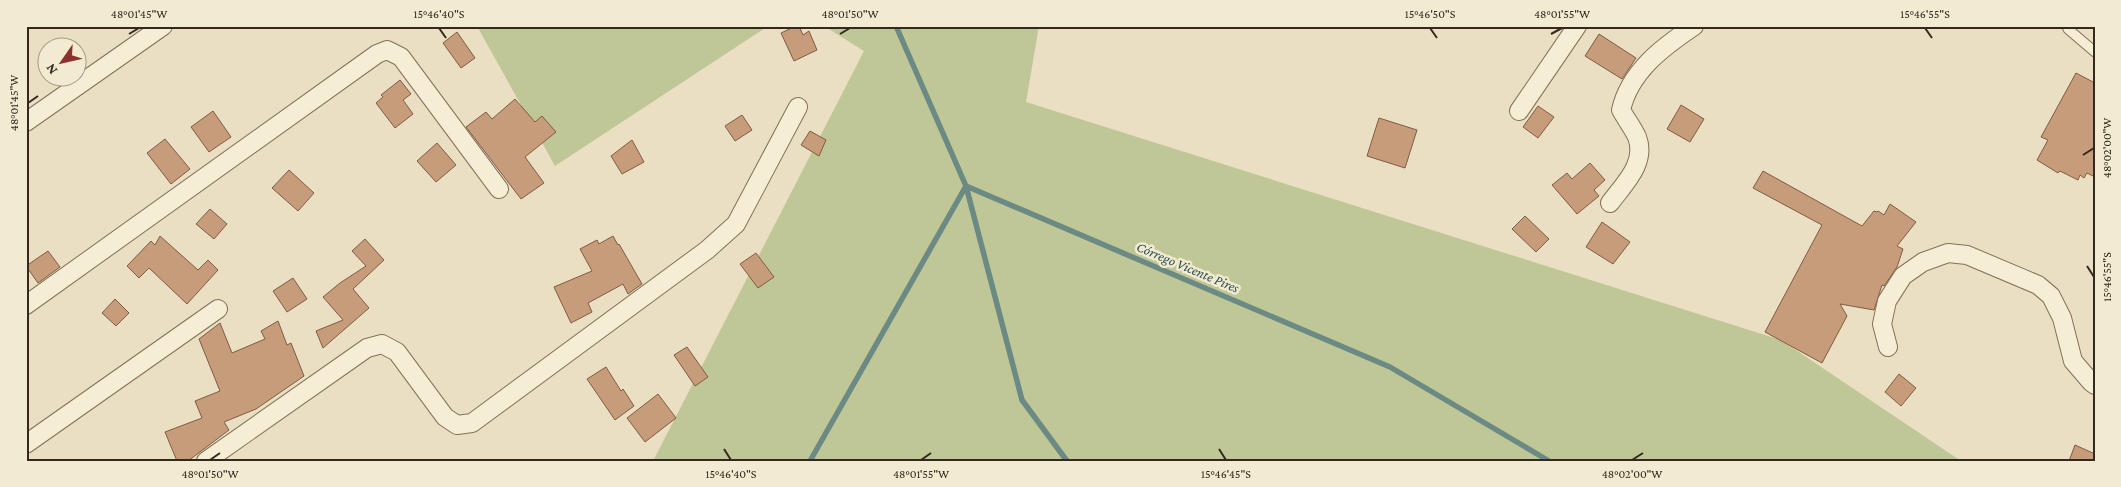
<svg xmlns="http://www.w3.org/2000/svg" width="2121" height="487" font-family="'Crimson Pro',serif">
	<style>
		.green { fill: #c0c797 }
		.lines { fill: none; stroke-linecap: round; stroke-linejoin: round }
		.stream { stroke: #6c8a84; stroke-width: 5.5 }
		.building { fill: #c69c7b; stroke: #805c42 }
		.service-casing { stroke: #83715b; stroke-width: 11 }
		.minor-casing { stroke: #83715b; stroke-width: 20 }
		.service { stroke: #f6edd5; stroke-width: 9 }
		.minor { stroke: #f6edd5; stroke-width: 18 }
		.ticks { fill: none; stroke: #33291e; stroke-width: 2 }
		.labels { text-anchor: middle; dominant-baseline: central; stroke-width: 5; stroke-linejoin: round; paint-order: stroke }
		.water-label { font-size: 14px; font-style: italic; fill: #2e5251; stroke: #f2ead1 }
		.neatline { fill: none; stroke: #33291e; stroke-width: 2 }
		.ticks-label { font-size: 12px; text-anchor: middle; fill: #33291e }
	</style>
	<rect width="100%" height="100%" fill="#eadfc2"/>
	<path class="green" d="M 477,26 L 768,26 L 555,166 Z
		M 824,26 L 1039,26 L 1026,102 L 1781,340 L 1961,461 L 653,461 L 864,51 Z"/>
	<g class="lines">
		<path class="stream" d="M 896,26 L 966,186 L 1390,367 L 1549,461
			M 966,186 L 1022,400 L 1067,461
			M 810,461 L 966,186"/>
	</g>
	<path class="building" d="M 796,26 L 799,26 L 803,35 L 809,31 L 817,50 L 794,61 L 781,33 Z
		M 457,32 L 475,58 L 461,68 L 443,43 Z
		M 1599,34 L 1636,58 L 1622,79 L 1585,56 Z
		M 2076,73 L 2095,83 L 2095,177 L 2087,173 L 2084,178 L 2080,175 L 2078,180 L 2060,171 L 2058,173 L 2037,160 L 2048,140 L 2041,137 Z
		M 400,80 L 411,94 L 403,100 L 413,114 L 395,128 L 376,103 L 383,97 L 381,95 Z
		M 515,99 L 535,122 L 542,116 L 556,132 L 525,157 L 544,183 L 521,199 L 466,127 L 486,112 L 492,119 Z
		M 1681,105 L 1704,119 L 1690,142 L 1667,129 Z
		M 1538,106 L 1554,117 L 1538,138 L 1523,127 Z
		M 213,111 L 231,137 L 209,152 L 191,127 Z
		M 742,115 L 752,130 L 735,141 L 725,126 Z
		M 1379,118 L 1417,130 L 1405,168 L 1367,156 Z
		M 810,131 L 826,140 L 819,156 L 801,145 Z
		M 165,139 L 190,169 L 171,184 L 147,153 Z
		M 632,140 L 644,162 L 622,174 L 611,156 Z
		M 437,143 L 456,165 L 436,182 L 417,161 Z
		M 1590,163 L 1605,180 L 1594,190 L 1599,196 L 1577,214 L 1552,185 L 1567,173 L 1572,179 Z
		M 289,170 L 314,193 L 298,211 L 272,188 Z
		M 1763,171 L 1862,226 L 1874,211 L 1877,212 L 1878,211 L 1884,215 L 1890,204 L 1916,222 L 1897,246 L 1903,249 L 1897,267 L 1884,286 L 1882,285 L 1874,310 L 1840,304 L 1847,316 L 1822,363 L 1765,332 L 1822,225 L 1753,188 Z
		M 210,209 L 227,224 L 214,239 L 196,224 Z
		M 1525,216 L 1549,239 L 1536,252 L 1512,229 Z
		M 1602,222 L 1630,242 L 1613,264 L 1586,247 Z
		M 160,236 L 198,270 L 208,260 L 218,270 L 187,304 L 149,268 L 139,278 L 127,266 L 151,241 L 155,245 Z
		M 613,236 L 618,245 L 619,244 L 642,284 L 628,294 L 623,284 L 588,303 L 592,312 L 571,323 L 554,287 L 592,271 L 580,249 L 597,240 L 599,244 Z
		M 365,239 L 384,260 L 353,289 L 369,308 L 323,348 L 316,331 L 343,320 L 323,297 L 340,283 L 366,266 L 352,251 Z
		M 48,251 L 60,267 L 38,283 L 26,266 Z
		M 756,253 L 774,277 L 758,288 L 740,264 Z
		M 293,278 L 307,299 L 287,312 L 273,291 Z
		M 115,299 L 129,313 L 116,326 L 102,313 Z
		M 278,321 L 287,345 L 291,343 L 304,376 L 256,409 L 224,422 L 229,430 L 188,461 L 177,461 L 165,432 L 202,418 L 195,401 L 220,391 L 199,339 L 220,323 L 232,353 L 265,339 L 261,331 Z
		M 687,347 L 708,377 L 695,386 L 674,355 Z
		M 606,367 L 621,391 L 623,389 L 634,406 L 615,420 L 587,379 Z
		M 1899,374 L 1916,388 L 1901,406 L 1885,392 Z
		M 658,394 L 676,418 L 645,442 L 627,418 Z
		M 2075,445 L 2095,454 L 2095,461 L 2069,461 Z"/>
	<g class="lines">
		<defs>
			<path id="service" d="M 2067,26 L 2068,29 L 2095,52"/>
			<path id="minor" d="M 1519,111 L 1577,26
				M 26,122 L 163,26
				M 1610,203 C 1624,184 1647,163 1637,137 C 1633,128 1626,119 1621,110 C 1630,71 1663,47 1694,26
				M 26,305 L 377,54 L 387,50 L 401,57 L 499,189
				M 1888,347 L 1882,324 L 1887,301 L 1903,276 L 1923,262 L 1948,253 L 1967,255 L 2038,285 L 2051,296 L 2062,318 L 2073,361 L 2091,382 L 2095,385
				M 26,444 L 218,309
				M 206,461 L 367,348 L 382,344 L 397,352 L 445,417 L 457,425 L 472,423 L 707,250 L 736,224 L 798,107"/>
		</defs>
		<use href="#service" class="service-casing"/>
		<use href="#minor" class="minor-casing"/>
		<use href="#service" class="service"/>
		<use href="#minor" class="minor"/>
	</g>
	<path class="ticks" d="M 439,28 L 446,38M 1430,28 L 1437,38M 1925,28 L 1932,38M 129,34 L 139,28M 840,34 L 850,28M 1551,34 L 1562,28M 28,103 L 38,96M 2083,155 L 2094,148M 2087,266 L 2094,277M 724,449 L 731,460M 1219,449 L 1226,460M 210,460 L 220,453M 921,460 L 931,453M 1632,460 L 1643,453"/>
	<g class="labels">
		<g class="water-label">
			<text transform="translate(1188 267) rotate(23)">Córrego Vicente Pires</text>
		</g>
	</g>
	<rect width="2121" height="487" fill="none" stroke="#f2ead1" stroke-width="55"/>
	<g transform="translate(62 62) rotate(236)"><circle r="24" fill="#f2ead1" stroke="#a69d89"/>
	<path d="M0-4L9 19L0 12L-9 19Z" fill="#8d312f"/>
	<text y="-8" font-size="14" font-weight="bold" text-anchor="middle" fill="#33291e">N</text>
	</g>
	<rect x="28" y="28" width="2066" height="432" class="neatline"/>
	<g class="ticks-label">
		<text x="139" y="18">48°01'45"W</text>
		<text x="439" y="18">15°46'40"S</text>
		<text x="850" y="18">48°01'50"W</text>
		<text x="1430" y="18">15°46'50"S</text>
		<text x="1562" y="18">48°01'55"W</text>
		<text x="1925" y="18">15°46'55"S</text>
		<text transform="translate(14 103) rotate(-90)" y="4">48°01'45"W</text>
		<text transform="translate(2107 148) rotate(-90)" y="4">48°02'00"W</text>
		<text transform="translate(2107 277) rotate(-90)" y="4">15°46'55"S</text>
		<text x="210" y="478">48°01'50"W</text>
		<text x="731" y="478">15°46'40"S</text>
		<text x="921" y="478">48°01'55"W</text>
		<text x="1226" y="478">15°46'45"S</text>
		<text x="1632" y="478">48°02'00"W</text>
	</g>
</svg>
